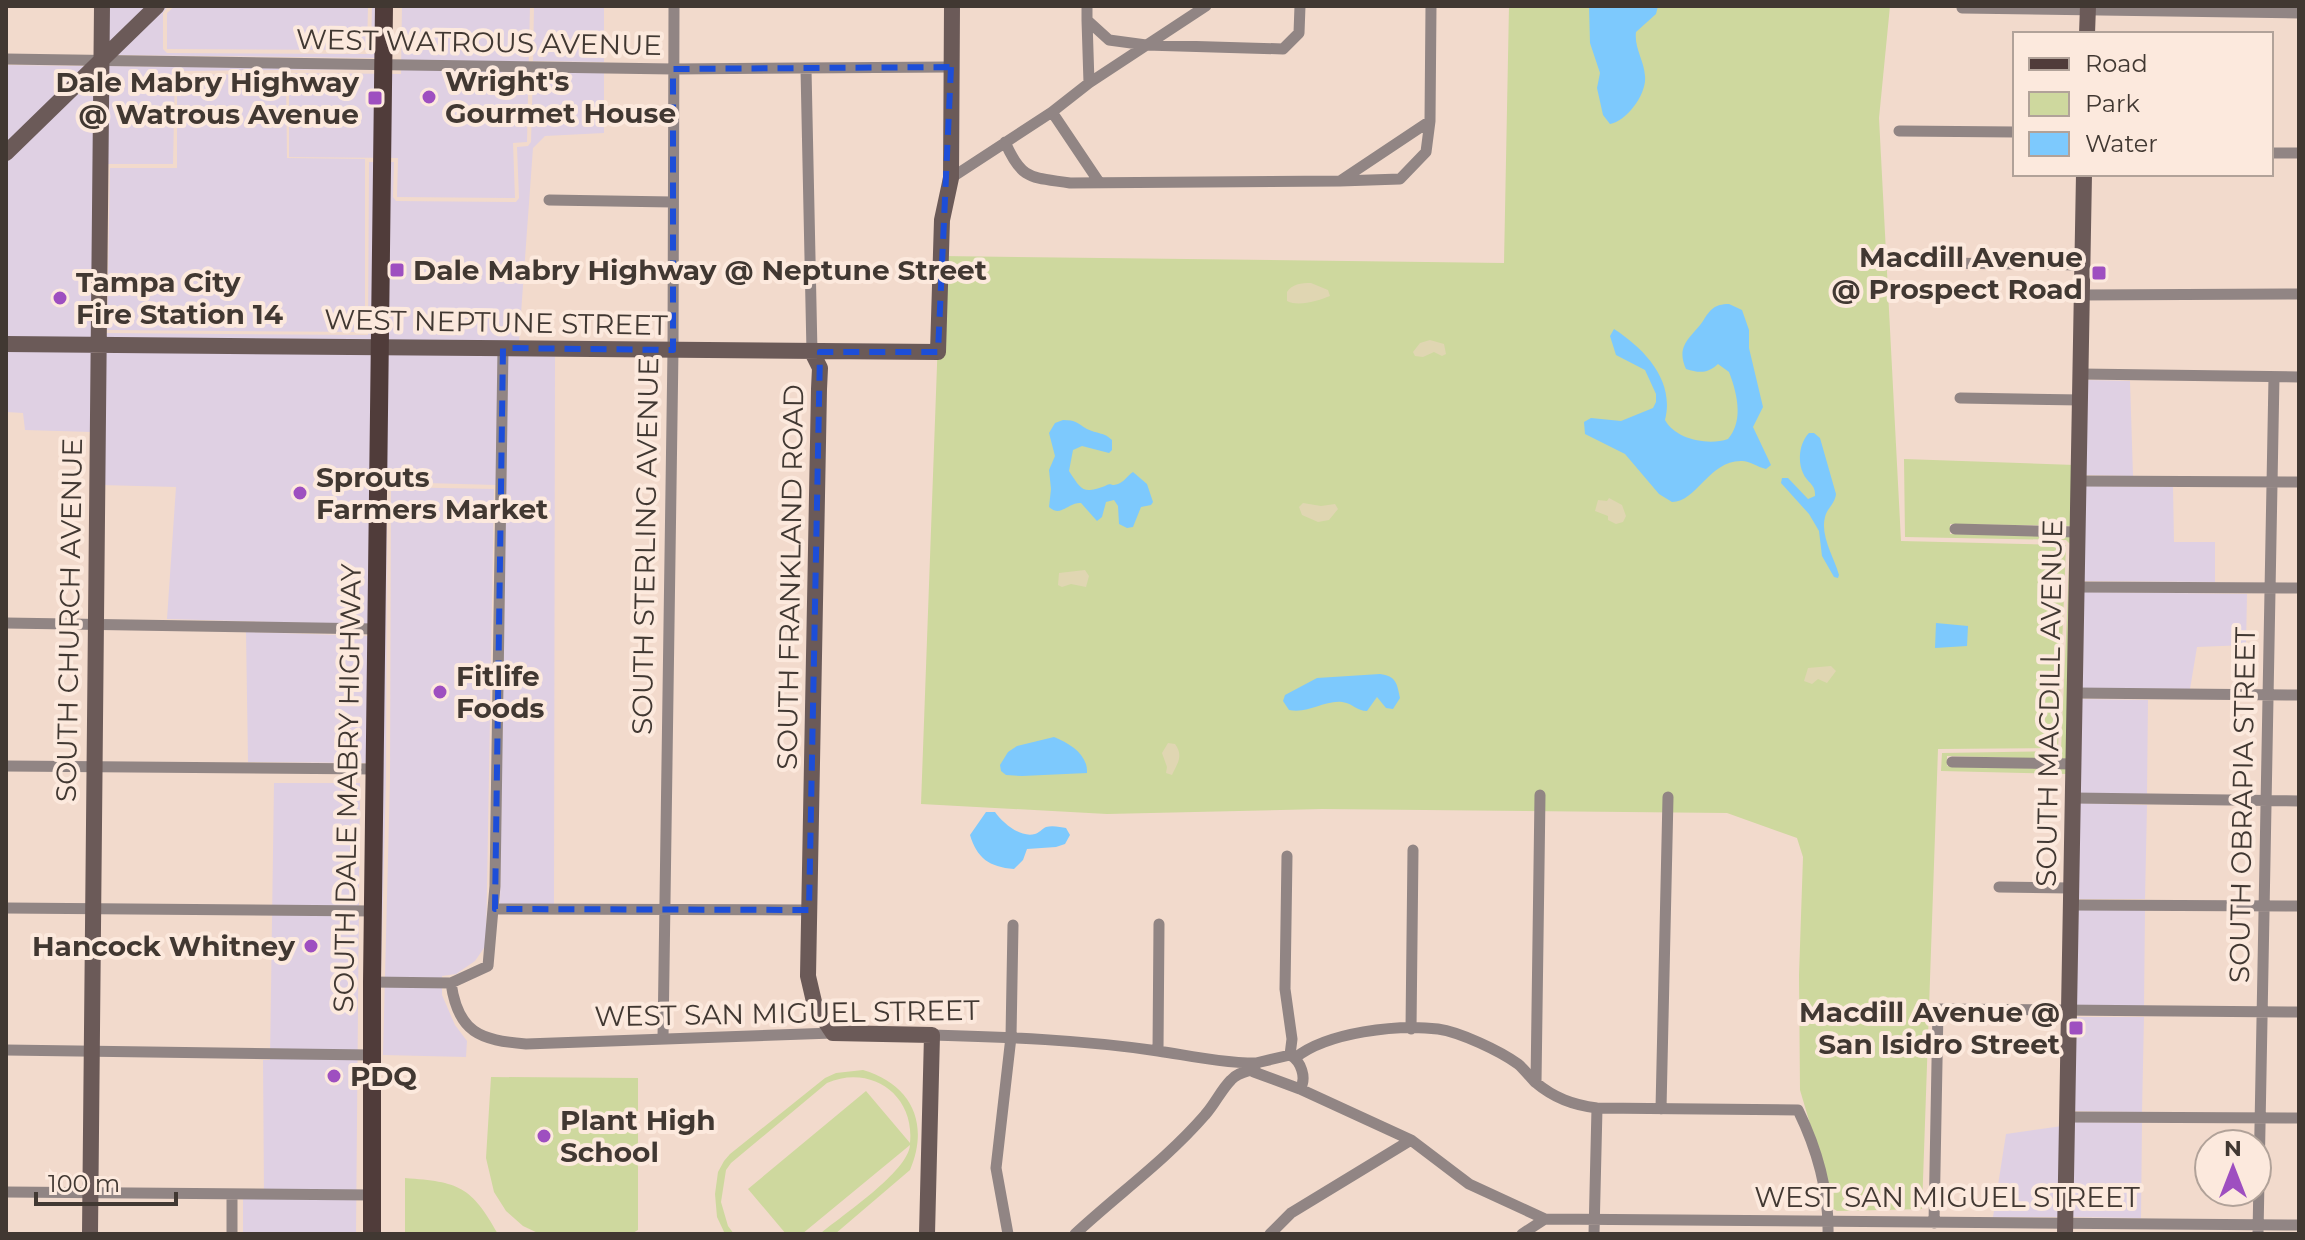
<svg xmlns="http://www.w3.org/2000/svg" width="2305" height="1240" font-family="Montserrat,sans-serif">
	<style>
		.commercial { fill: #dfd0e3 }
		.green { fill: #ced89e }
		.sand { fill: #e0d6b2 }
		.water { fill: #7dc9fd }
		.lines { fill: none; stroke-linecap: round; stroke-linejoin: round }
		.street { stroke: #918584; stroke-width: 11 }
		.secondary { stroke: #6b5a58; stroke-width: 16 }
		.primary { stroke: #503c3a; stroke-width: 18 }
		.marked { fill: none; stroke: #1d4ed8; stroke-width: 6; stroke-dasharray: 16 10; stroke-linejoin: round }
		.poi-dot { fill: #9e4fc0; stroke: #fce9dd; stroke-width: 3 }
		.labels { text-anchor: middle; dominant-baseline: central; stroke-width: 8; stroke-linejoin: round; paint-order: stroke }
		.street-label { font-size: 28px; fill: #413832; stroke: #fce9dd }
		.poi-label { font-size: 28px; font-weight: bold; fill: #413832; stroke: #fce9dd; text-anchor: start }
	</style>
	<rect width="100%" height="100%" fill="#f2dacc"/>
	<path class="commercial" d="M 104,6 L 148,6 L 103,49 Z
		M 163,6 L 168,6 L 163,13 L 163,49 L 167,53 L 367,54 L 371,50 L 372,6 L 379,6 L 379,58 L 111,55 Z
		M 175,6 L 368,6 L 367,50 L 167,49 L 167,13 Z
		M 402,6 L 530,6 L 527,142 L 513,143 L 515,198 L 397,197 L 398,158 L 289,157 L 289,73 L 401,74 Z
		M 534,6 L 604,6 L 604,62 L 533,61 Z
		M 6,65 L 86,66 L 6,146 Z
		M 103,66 L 379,69 L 175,71 L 173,164 L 108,164 L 105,333 L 368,335 L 369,162 L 377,162 L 375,341 L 103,338 Z
		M 533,72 L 604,73 L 604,133 L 545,136 L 533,148 L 519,341 L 385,341 L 386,162 L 394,162 L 393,197 L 396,201 L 516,202 L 519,198 L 517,147 L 528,146 L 531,142 Z
		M 94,73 L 93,338 L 6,339 L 6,160 Z
		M 286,74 L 287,158 L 365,159 L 365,332 L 107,330 L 110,168 L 177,168 L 177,75 Z
		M 93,349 L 92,432 L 25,430 L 23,413 L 6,412 L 6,350 Z
		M 103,349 L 375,351 L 372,625 L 167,619 L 176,487 L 101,485 Z
		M 385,352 L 498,353 L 496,485 L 391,482 L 387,485 L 386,779 L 381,977 Z
		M 508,353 L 555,354 L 554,904 L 500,904 Z
		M 2086,380 L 2130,381 L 2133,476 L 2085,475 Z
		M 2084,486 L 2173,487 L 2174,542 L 2215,542 L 2215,582 L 2082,581 Z
		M 391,487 L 494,489 L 486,945 L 475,961 L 456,974 L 442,976 L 442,995 L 455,1025 L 467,1041 L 466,1057 L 383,1055 L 390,779 Z
		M 2082,592 L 2247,594 L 2246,645 L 2197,647 L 2190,689 L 2080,688 Z
		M 246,632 L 372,636 L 371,763 L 248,762 Z
		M 2080,699 L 2148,700 L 2147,794 L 2078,793 Z
		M 274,783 L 360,783 L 356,1234 L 243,1234 L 243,1198 L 264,1197 L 263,1060 L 270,1060 Z
		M 2078,803 L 2147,805 L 2145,899 L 2075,899 Z
		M 2075,910 L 2145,910 L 2144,1006 L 2074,1006 Z
		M 2074,1017 L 2144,1017 L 2142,1112 L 2072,1111 Z
		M 2072,1122 L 2142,1123 L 2141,1218 L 2070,1217 Z
		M 2062,1126 L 2060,1217 L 1993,1217 L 2006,1134 Z"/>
	<path class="green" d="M 1509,6 L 1890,6 L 1879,118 L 1901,541 L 2066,545 L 2058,748 L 1938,749 L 1922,1209 L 1837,1211 L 1826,1204 L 1824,1171 L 1800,1090 L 1799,975 L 1803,857 L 1797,838 L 1727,813 L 1322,809 L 1107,814 L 921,804 L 941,256 L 1504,263 Z
		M 1904,459 L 2075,465 L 2074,526 L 1950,524 L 1950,534 L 2073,537 L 2069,759 L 1947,756 L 1947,766 L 2068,769 L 2068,774 L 1941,771 L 1942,753 L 2061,751 L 2070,544 L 2066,540 L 1905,537 Z
		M 863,1070 C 911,1084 930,1123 910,1170 L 835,1234 L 820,1234 C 841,1216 908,1172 910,1145 L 802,1234 L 786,1234 L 748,1189 L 866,1091 L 910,1143 C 915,1094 870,1064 827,1083 L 731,1163 L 726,1170 L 721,1202 L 728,1226 L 734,1234 L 725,1234 L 717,1217 L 715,1194 L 718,1172 L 724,1161 L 730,1154 L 825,1078 L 836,1073 Z
		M 491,1077 L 638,1078 L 638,1230 L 631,1234 L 540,1234 L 523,1226 L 506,1211 L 494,1192 L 486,1158 Z
		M 405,1178 C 459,1182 471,1186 498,1234 L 405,1234 Z"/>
	<path class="sand" d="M 1311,283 L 1328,290 L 1330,296 C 1317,301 1299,307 1287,301 L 1287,292 C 1292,284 1301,283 1311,283 Z
		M 1430,340 L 1444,344 L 1446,354 L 1442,356 L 1434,352 L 1423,357 L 1415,356 L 1413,352 L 1420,343 Z
		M 1609,498 L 1622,505 L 1626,516 L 1623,522 L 1616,524 L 1608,520 L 1608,516 L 1595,511 L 1598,500 L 1607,501 Z
		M 1303,503 L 1321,506 L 1335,504 L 1338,509 L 1329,520 L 1318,522 L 1302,515 L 1299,507 Z
		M 1085,570 L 1089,576 L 1086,587 L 1071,584 L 1062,587 L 1058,585 L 1059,573 Z
		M 1831,666 L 1836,671 L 1827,683 L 1818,679 L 1812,684 L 1804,681 L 1808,668 Z
		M 1168,743 L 1175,744 C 1184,756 1177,764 1172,775 L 1166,773 L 1167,767 L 1162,753 Z"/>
	<path class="water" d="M 1589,6 L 1658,6 L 1656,14 L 1636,32 C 1634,48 1644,60 1645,76 C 1647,94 1627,121 1610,124 L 1603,115 L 1597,88 L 1600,73 L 1590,43 Z
		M 1729,304 L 1742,310 L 1749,330 L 1749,348 L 1763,407 L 1753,427 L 1771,465 L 1766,469 C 1757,467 1750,461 1742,461 C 1709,460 1697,502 1672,502 L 1659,494 L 1625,454 L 1585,434 L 1584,422 L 1591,418 L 1621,421 L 1653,408 L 1656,402 L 1656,394 L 1645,370 L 1616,355 L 1610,336 L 1614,329 C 1645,349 1675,381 1665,420 C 1675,439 1708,446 1728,439 C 1744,420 1737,393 1729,372 L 1718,364 C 1707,374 1699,373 1686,369 C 1675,345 1692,337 1703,321 C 1710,310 1714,304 1729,304 Z
		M 1063,420 C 1076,420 1077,423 1087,429 C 1097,434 1104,432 1112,440 L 1112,450 L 1109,453 L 1082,446 L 1073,450 L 1069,471 C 1082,491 1083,494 1105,486 C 1114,482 1108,487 1118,484 C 1124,482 1127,476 1133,472 L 1147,484 L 1153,502 L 1151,505 L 1141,507 L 1133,527 L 1127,528 L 1119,524 L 1118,506 L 1114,500 L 1106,502 L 1102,517 L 1097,521 L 1081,503 C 1068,502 1061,518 1049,507 L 1051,489 L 1049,470 L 1055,456 L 1049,433 L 1055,423 Z
		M 1809,433 L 1814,433 L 1820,438 L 1836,494 C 1835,504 1827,508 1825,517 C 1820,536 1834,557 1839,575 L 1838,578 L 1834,577 L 1822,556 L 1819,531 L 1809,514 L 1781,483 L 1782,478 L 1788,478 L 1808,499 L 1815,496 C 1816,484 1807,483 1803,473 C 1797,460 1800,442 1809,433 Z
		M 1936,623 L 1968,626 L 1967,646 L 1935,648 Z
		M 1380,674 C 1396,676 1397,683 1400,698 L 1393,709 L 1386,708 L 1377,697 L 1367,711 C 1357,711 1352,703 1342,702 C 1324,700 1309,714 1289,710 L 1283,701 L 1285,695 L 1317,678 Z
		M 1054,737 C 1071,744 1088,755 1087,773 L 1022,776 L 1006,775 L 1001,771 L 1000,765 L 1008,752 L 1017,746 Z
		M 986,812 L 995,812 C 1003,823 1020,838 1035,834 C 1039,833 1042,829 1046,827 C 1052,825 1061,827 1066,828 L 1070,835 L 1065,844 L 1056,847 L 1027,849 L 1023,860 L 1014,869 C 989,867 977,858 970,835 Z"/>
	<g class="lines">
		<path class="street" d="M 1087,6 L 1087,20 L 1109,40 L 1146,45 L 1283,49 L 1299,33 L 1300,6
			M 1962,8 L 2299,13
			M 1087,20 L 1089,83
			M 6,59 L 673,69 L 951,67
			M 806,69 L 812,352
			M 1052,112 L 1099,182
			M 1899,131 L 2015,132
			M 1005,142 C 1022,181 1031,177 1070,183 L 1340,181 L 1430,121
			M 2271,153 L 2299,153
			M 951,178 L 1052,112 L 1089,83 L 1206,6
			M 1340,181 L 1400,179 L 1426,152 L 1430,121 L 1431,6
			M 549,200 L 672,202
			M 1944,263 L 2083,265
			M 2082,295 L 2299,294
			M 2081,374 L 2299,377
			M 1960,398 L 2081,400
			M 2080,481 L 2299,482
			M 1955,529 L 2078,532
			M 2077,587 L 2299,588
			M 6,623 L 377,629
			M 2075,693 L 2299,695
			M 1952,762 L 2073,764
			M 6,766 L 375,769
			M 2073,798 L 2299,801
			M 1287,856 L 1285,989 L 1292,1039 L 1290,1055
			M 1999,887 L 2071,888
			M 2070,905 L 2299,906
			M 6,908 L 374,911
			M 495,909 L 809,910
			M 372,982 L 451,983 L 488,966 L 495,886 L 503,348
			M 451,983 C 458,1033 480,1040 526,1044 L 833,1033
			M 1411,1029 L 1413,850
			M 932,1035 C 1007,1037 1084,1040 1158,1051 C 1191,1056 1223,1063 1256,1063
			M 663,1038 L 673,350 L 674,6
			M 6,1050 L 372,1055
			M 1158,1051 L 1159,924
			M 1290,1055 C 1301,1061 1307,1078 1300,1089 L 1254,1072 L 1256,1063 Z
			M 1295,1058 C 1327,1032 1398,1024 1438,1029 C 1460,1032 1500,1051 1518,1064 C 1524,1069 1529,1076 1535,1082 C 1554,1098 1573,1105 1597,1108 L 1798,1110 C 1817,1149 1829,1190 1828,1234
			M 1536,1083 L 1540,795
			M 1300,1089 L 1411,1140 L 1469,1184 L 1545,1219 L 2299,1225
			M 1661,1109 L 1668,797
			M 2067,1117 L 2299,1118
			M 6,1192 L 373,1195
			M 1934,1223 L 1938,1009 L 2299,1012
			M 232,1234 L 232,1194
			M 1008,1234 L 996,1168 L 1011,1037 L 1013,925
			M 1075,1234 C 1118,1194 1166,1160 1205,1115 C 1215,1104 1221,1090 1231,1080 C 1237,1073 1245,1072 1254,1069
			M 1270,1234 L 1291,1213 L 1411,1140
			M 1522,1234 L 1545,1219
			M 1594,1234 L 1597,1108
			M 2258,1234 L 2274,377"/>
		<path class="secondary" d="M 2087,34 L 2088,6
			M 6,153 L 157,6
			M 6,344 L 938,352 L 942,220 L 951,178 L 952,6
			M 812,352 L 820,368 L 819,389 L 808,976 L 815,1006 L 833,1033 L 932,1035 L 927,1234
			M 90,1234 L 102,6
			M 2065,1234 L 2084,174"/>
		<path class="primary" d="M 372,1234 L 372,982 L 384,6"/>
	</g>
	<path class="marked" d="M 951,67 L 938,352 L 820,352 L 809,910 L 495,909 L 503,348 L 673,350 L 673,69 Z"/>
	<g class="poi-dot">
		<circle cx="429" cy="97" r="8"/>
		<rect x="367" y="90" width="16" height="16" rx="4"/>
		<rect x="389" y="262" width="16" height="16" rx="4"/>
		<rect x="2091" y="265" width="16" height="16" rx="4"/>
		<circle cx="60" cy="298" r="8"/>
		<circle cx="300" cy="493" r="8"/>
		<circle cx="440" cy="692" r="8"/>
		<circle cx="311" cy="946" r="8"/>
		<rect x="2068" y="1020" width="16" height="16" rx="4"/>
		<circle cx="334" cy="1076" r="8"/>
		<circle cx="544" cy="1136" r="8"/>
	</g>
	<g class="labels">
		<g class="street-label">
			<text transform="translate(479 42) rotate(1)">WEST WATROUS AVENUE</text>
			<text transform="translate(496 322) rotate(1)">WEST NEPTUNE STREET</text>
			<text transform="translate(645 546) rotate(-89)">SOUTH STERLING AVENUE</text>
			<text transform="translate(790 577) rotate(-89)">SOUTH FRANKLAND ROAD</text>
			<text transform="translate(69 620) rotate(-89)">SOUTH CHURCH AVENUE</text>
			<text transform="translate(2049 703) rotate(-89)">SOUTH MACDILL AVENUE</text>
			<text transform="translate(347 788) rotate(-89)">SOUTH DALE MABRY HIGHWAY</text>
			<text transform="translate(2242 805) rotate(-89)">SOUTH OBRAPIA STREET</text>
			<text transform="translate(787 1013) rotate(-1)">WEST SAN MIGUEL STREET</text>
			<text x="1947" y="1197">WEST SAN MIGUEL STREET</text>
		</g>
		<g class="poi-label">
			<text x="445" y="81">Wright's<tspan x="445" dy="32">Gourmet House</tspan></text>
			<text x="359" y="82" text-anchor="end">Dale Mabry Highway<tspan x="359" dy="32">@ Watrous Avenue</tspan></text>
			<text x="2083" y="257" text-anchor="end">Macdill Avenue<tspan x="2083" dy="32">@ Prospect Road</tspan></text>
			<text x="413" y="270">Dale Mabry Highway @ Neptune Street</text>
			<text x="76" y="282">Tampa City<tspan x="76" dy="32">Fire Station 14</tspan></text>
			<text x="316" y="477">Sprouts<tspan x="316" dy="32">Farmers Market</tspan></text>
			<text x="456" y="676">Fitlife<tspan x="456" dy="32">Foods</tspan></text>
			<text x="295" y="946" text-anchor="end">Hancock Whitney</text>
			<text x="2060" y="1012" text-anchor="end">Macdill Avenue @<tspan x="2060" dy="32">San Isidro Street</tspan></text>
			<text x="350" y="1076">PDQ</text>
			<text x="560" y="1120">Plant High<tspan x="560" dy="32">School</tspan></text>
		</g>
	</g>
	<rect width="2305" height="1240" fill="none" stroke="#413832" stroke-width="16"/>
	<rect x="2013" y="32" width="260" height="144" fill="#fce9dd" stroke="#b1a299" stroke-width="2"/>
	<rect x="2029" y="58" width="40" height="12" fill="#503c3a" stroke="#b1a299" stroke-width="2"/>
	<text x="2085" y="72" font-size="24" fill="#413832">Road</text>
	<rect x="2029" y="92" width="40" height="24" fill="#ced89e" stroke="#b1a299" stroke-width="2"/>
	<text x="2085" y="112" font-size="24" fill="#413832">Park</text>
	<rect x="2029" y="132" width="40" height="24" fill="#7dc9fd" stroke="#b1a299" stroke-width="2"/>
	<text x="2085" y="152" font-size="24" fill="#413832">Water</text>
	<g transform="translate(2233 1168)"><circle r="38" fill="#fce9dd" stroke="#b1a299" stroke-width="2"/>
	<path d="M0-6L14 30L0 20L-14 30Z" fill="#9e4fc0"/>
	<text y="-12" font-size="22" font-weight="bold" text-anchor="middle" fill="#413832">N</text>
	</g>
	<path d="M36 1192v12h140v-12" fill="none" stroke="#413832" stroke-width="4"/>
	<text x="48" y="1192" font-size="24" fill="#413832" stroke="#fce9dd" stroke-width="6" paint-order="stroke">100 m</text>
</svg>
